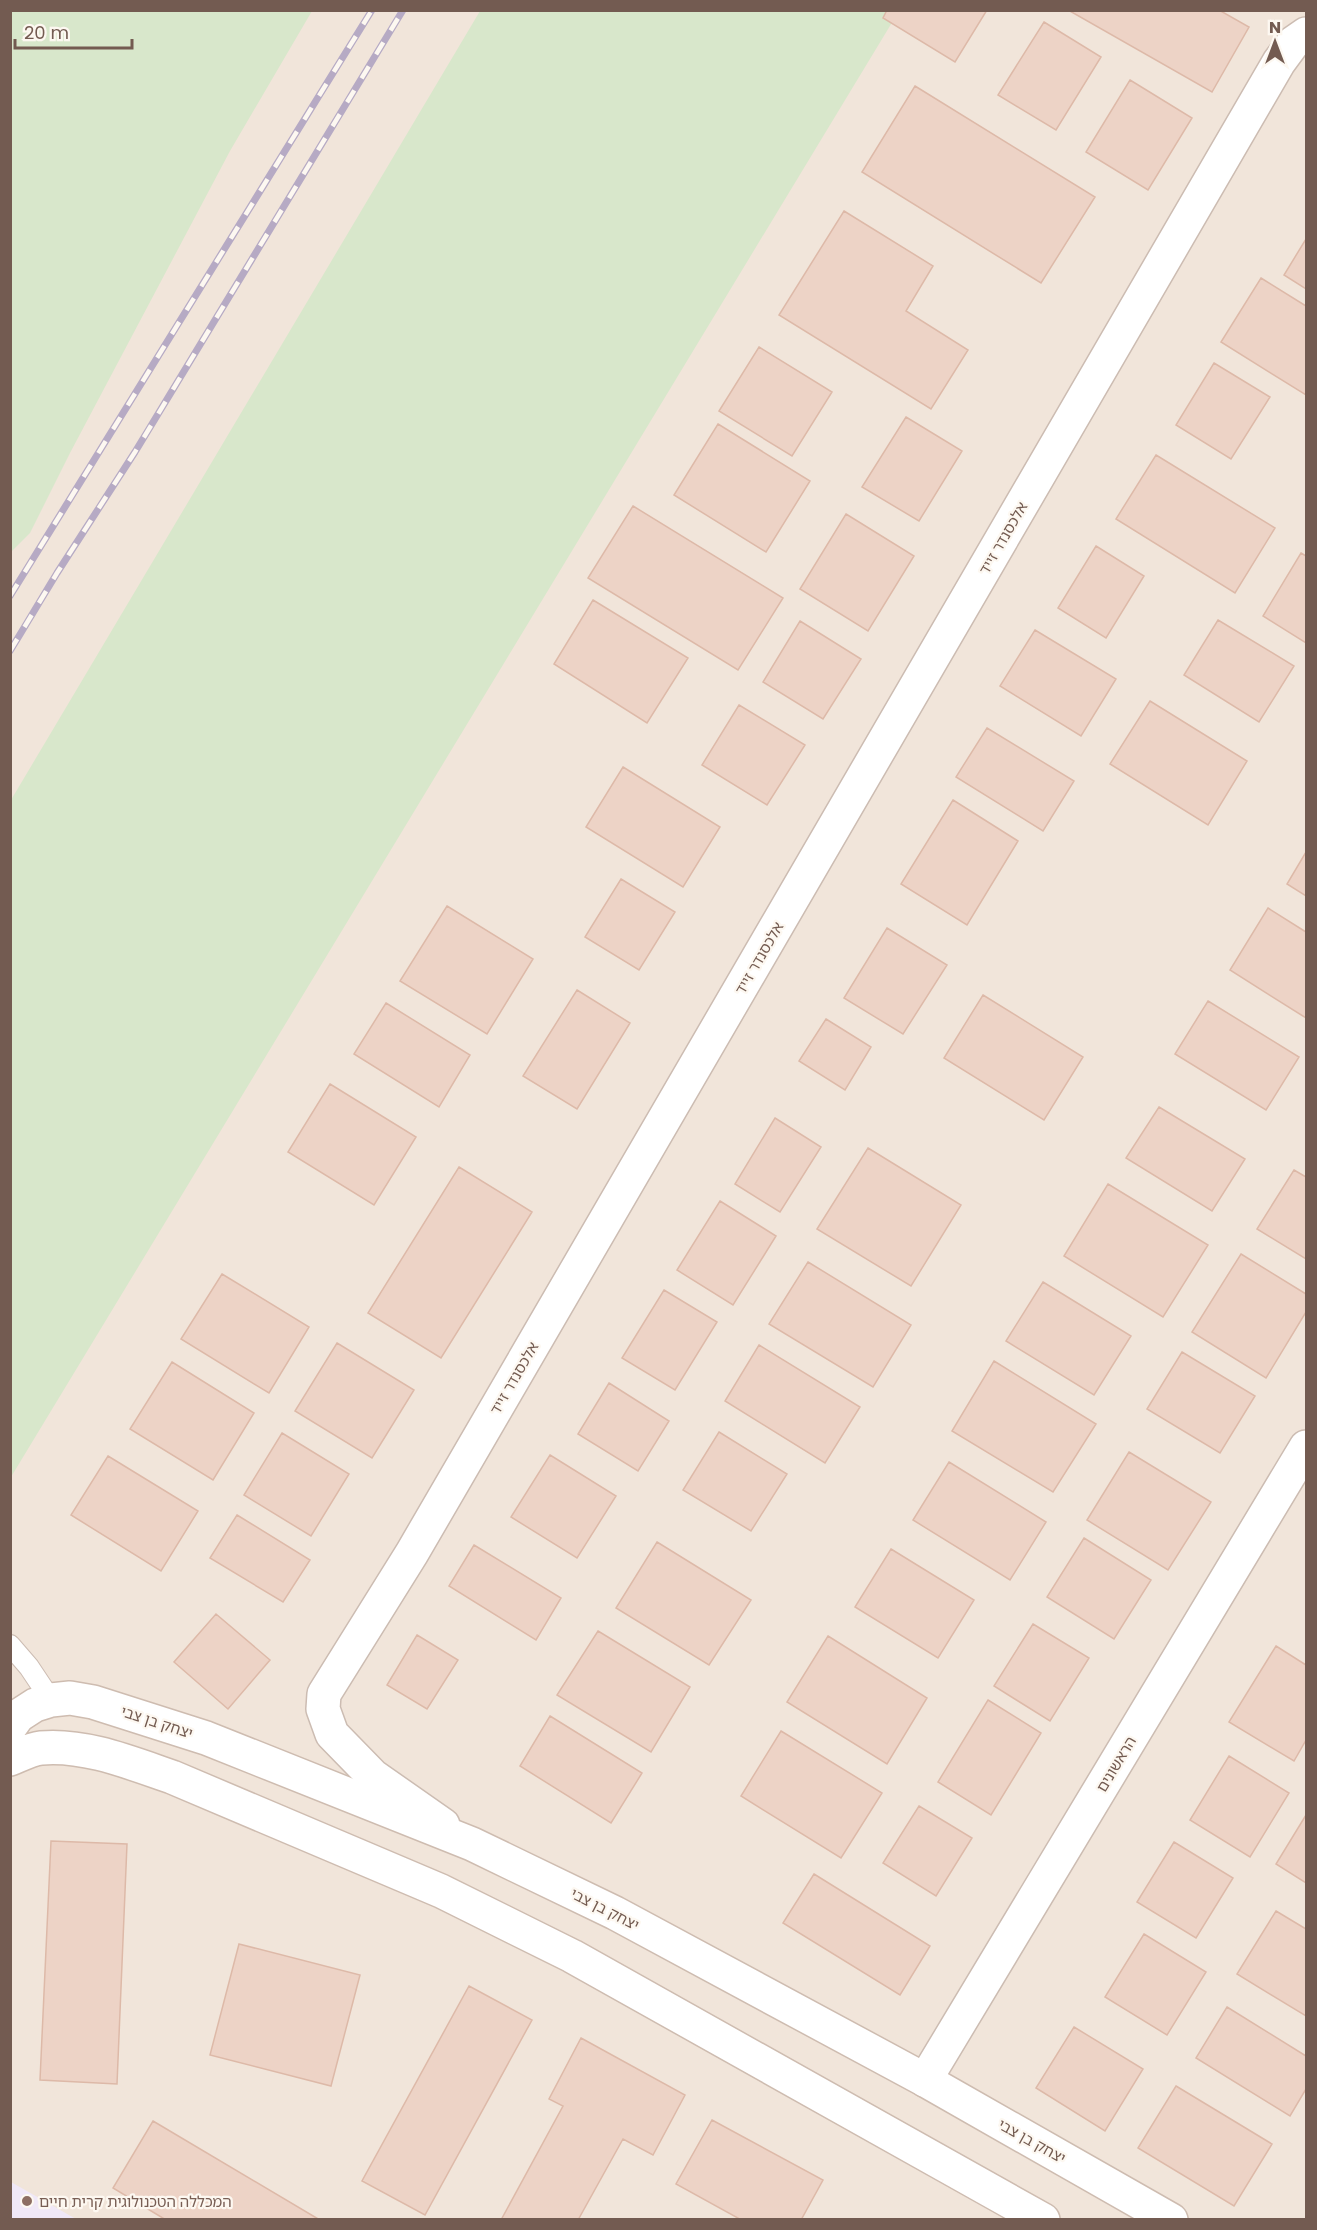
<svg xmlns="http://www.w3.org/2000/svg" width="1317" height="2230" font-family="Poppins,'Noto Sans Hebrew',sans-serif">
	<style>
		.residential { fill: #f1e5da }
		.education { fill: #f0e8f7 }
		.green { fill: #d8e7cb }
		.building { fill: #edd3c6; stroke: #ddb9a8; stroke-width: 1.5 }
		.lines { fill: none; stroke-linecap: round; stroke-linejoin: round }
		.lane-casing { stroke: #ccbcb2; stroke-width: 22 }
		.street-casing { stroke: #ccbcb2; stroke-width: 36 }
		.secondary-casing { stroke: #cebcb0; stroke-width: 36 }
		.lane { stroke: #fff; stroke-width: 20 }
		.street { stroke: #fff; stroke-width: 33 }
		.secondary { stroke: #fff; stroke-width: 33 }
		.rail-casing { stroke: #b6aac4; stroke-width: 7 }
		.rail { stroke: #fdf8f1; stroke-width: 4.5; stroke-dasharray: 14; stroke-linecap: butt }
		.education-dot { fill: #8d6e63; stroke: #fdf8f1; stroke-width: 2 }
		.labels { text-anchor: middle; dominant-baseline: central; stroke-width: 4.5; stroke-linejoin: round; paint-order: stroke }
		.street-label { font-size: 15px; fill: #735b51; stroke: #fdf8f1 }
		.education-label { font-size: 15px; fill: #785e54; stroke: #fdf8f1; text-anchor: start }
	</style>
	<rect width="100%" height="100%" fill="#faf4eb"/>
	<path class="residential" d="M 11,11 L 1306,11 L 1306,2219 L 11,2220 Z"/>
	<path class="education" d="M 10,2182 L 11,2182 L 76,2219 L 11,2219 Z"/>
	<path class="green" d="M 11,10 L 312,11 L 230,151 L 70,453 L 30,533 L 11,552 Z
		M 480,11 L 899,11 L 11,1477 L 11,800 Z"/>
	<path class="building" d="M 887,10 L 987,10 L 955,62 L 883,18 Z
		M 1068,10 L 1219,10 L 1249,27 L 1212,92 Z
		M 1044,22 L 1101,57 L 1056,130 L 998,95 Z
		M 1130,80 L 1192,118 L 1148,190 L 1086,152 Z
		M 915,86 L 1095,197 L 1041,283 L 862,172 Z
		M 844,211 L 933,266 L 906,311 L 968,350 L 931,409 L 779,315 Z
		M 1306,239 L 1306,289 L 1284,275 Z
		M 1261,278 L 1306,306 L 1306,395 L 1221,342 Z
		M 759,347 L 832,392 L 792,456 L 719,411 Z
		M 1214,363 L 1270,397 L 1231,459 L 1176,425 Z
		M 906,417 L 962,451 L 919,521 L 862,487 Z
		M 718,424 L 810,481 L 766,552 L 674,495 Z
		M 1156,455 L 1275,528 L 1235,593 L 1116,519 Z
		M 633,506 L 783,598 L 738,670 L 588,578 Z
		M 846,514 L 914,556 L 868,631 L 800,589 Z
		M 1096,546 L 1144,576 L 1106,638 L 1058,608 Z
		M 1301,553 L 1306,556 L 1306,643 L 1263,616 Z
		M 593,600 L 688,658 L 647,723 L 554,664 Z
		M 1218,620 L 1294,666 L 1259,722 L 1184,675 Z
		M 800,621 L 861,659 L 823,719 L 763,682 Z
		M 1035,630 L 1116,679 L 1081,736 L 1000,686 Z
		M 1150,701 L 1247,761 L 1208,825 L 1110,764 Z
		M 739,705 L 805,745 L 767,805 L 702,765 Z
		M 987,728 L 1074,781 L 1043,831 L 956,777 Z
		M 623,767 L 720,827 L 683,887 L 586,827 Z
		M 953,800 L 1018,841 L 967,925 L 901,884 Z
		M 1306,852 L 1306,896 L 1287,884 Z
		M 621,879 L 675,912 L 639,970 L 585,937 Z
		M 447,906 L 533,959 L 487,1034 L 400,981 Z
		M 1268,908 L 1306,932 L 1306,1018 L 1230,970 Z
		M 887,928 L 947,965 L 903,1034 L 844,998 Z
		M 577,990 L 630,1023 L 577,1109 L 523,1076 Z
		M 983,995 L 1083,1057 L 1044,1120 L 944,1058 Z
		M 1208,1001 L 1299,1057 L 1266,1110 L 1175,1054 Z
		M 386,1003 L 470,1055 L 439,1107 L 354,1054 Z
		M 826,1019 L 871,1047 L 845,1090 L 799,1061 Z
		M 330,1084 L 416,1137 L 374,1205 L 288,1152 Z
		M 1159,1107 L 1245,1159 L 1212,1211 L 1126,1158 Z
		M 775,1118 L 821,1147 L 780,1212 L 735,1184 Z
		M 868,1148 L 961,1205 L 911,1286 L 817,1229 Z
		M 459,1167 L 532,1212 L 441,1358 L 368,1313 Z
		M 1294,1170 L 1306,1177 L 1306,1259 L 1257,1229 Z
		M 1108,1184 L 1208,1245 L 1163,1317 L 1064,1256 Z
		M 720,1201 L 776,1236 L 733,1305 L 677,1270 Z
		M 1241,1254 L 1306,1294 L 1306,1312 L 1266,1378 L 1192,1332 Z
		M 808,1262 L 911,1325 L 873,1387 L 769,1324 Z
		M 222,1274 L 309,1327 L 269,1393 L 181,1339 Z
		M 1043,1282 L 1131,1336 L 1094,1395 L 1006,1341 Z
		M 664,1290 L 717,1322 L 675,1390 L 622,1358 Z
		M 337,1343 L 414,1390 L 372,1458 L 295,1411 Z
		M 759,1345 L 860,1407 L 825,1463 L 725,1401 Z
		M 1182,1352 L 1255,1396 L 1220,1453 L 1147,1409 Z
		M 994,1361 L 1096,1424 L 1053,1492 L 952,1431 Z
		M 172,1362 L 254,1413 L 213,1480 L 130,1429 Z
		M 609,1383 L 669,1421 L 638,1471 L 578,1434 Z
		M 719,1432 L 787,1474 L 751,1531 L 683,1490 Z
		M 282,1433 L 349,1474 L 311,1536 L 244,1495 Z
		M 1129,1452 L 1211,1502 L 1168,1570 L 1087,1520 Z
		M 550,1455 L 616,1496 L 577,1558 L 511,1517 Z
		M 108,1456 L 198,1511 L 161,1571 L 71,1515 Z
		M 949,1462 L 1046,1522 L 1010,1580 L 913,1520 Z
		M 237,1515 L 310,1560 L 283,1602 L 210,1558 Z
		M 1084,1538 L 1151,1580 L 1114,1639 L 1047,1597 Z
		M 657,1542 L 751,1600 L 709,1665 L 616,1608 Z
		M 474,1545 L 561,1598 L 536,1640 L 449,1586 Z
		M 891,1549 L 974,1600 L 938,1658 L 855,1607 Z
		M 216,1614 L 270,1660 L 228,1709 L 174,1662 Z
		M 1033,1624 L 1089,1658 L 1050,1721 L 994,1686 Z
		M 598,1631 L 690,1687 L 651,1752 L 557,1695 Z
		M 417,1635 L 458,1660 L 427,1709 L 387,1685 Z
		M 828,1636 L 927,1698 L 887,1764 L 787,1702 Z
		M 1276,1646 L 1306,1665 L 1306,1740 L 1294,1761 L 1229,1722 Z
		M 988,1700 L 1041,1733 L 991,1815 L 938,1782 Z
		M 550,1716 L 642,1773 L 611,1823 L 520,1766 Z
		M 781,1731 L 882,1793 L 841,1858 L 741,1796 Z
		M 1229,1756 L 1289,1793 L 1250,1857 L 1190,1820 Z
		M 919,1806 L 972,1838 L 936,1896 L 883,1863 Z
		M 1306,1815 L 1306,1883 L 1276,1864 Z
		M 51,1841 L 127,1844 L 117,2084 L 40,2080 Z
		M 1174,1842 L 1233,1878 L 1196,1938 L 1137,1902 Z
		M 814,1874 L 930,1946 L 900,1995 L 783,1923 Z
		M 1276,1911 L 1306,1929 L 1306,2016 L 1237,1974 Z
		M 1144,1934 L 1206,1972 L 1167,2035 L 1105,1997 Z
		M 239,1944 L 360,1975 L 331,2086 L 210,2055 Z
		M 469,1986 L 532,2020 L 425,2215 L 362,2181 Z
		M 1227,2007 L 1306,2056 L 1306,2089 L 1290,2116 L 1196,2058 Z
		M 1074,2027 L 1143,2069 L 1105,2131 L 1036,2088 Z
		M 581,2038 L 685,2095 L 653,2155 L 623,2139 L 578,2220 L 501,2220 L 563,2106 L 549,2099 Z
		M 1176,2086 L 1272,2144 L 1234,2206 L 1138,2148 Z
		M 712,2120 L 823,2180 L 801,2220 L 737,2220 L 738,2218 L 676,2184 Z
		M 153,2121 L 320,2220 L 166,2220 L 113,2188 Z"/>
	<g class="lines">
		<defs>
			<path id="lane" d="M 10,1645 L 29,1667 L 51,1700"/>
			<path id="street" d="M 443,1825 L 373,1776 L 332,1734 L 323,1709 L 324,1694 L 412,1553 L 1279,62 L 1293,43 L 1306,34
				M 925,2080 L 1306,1447"/>
			<path id="secondary" d="M 10,1727 L 18,1716 L 35,1705 L 51,1700 L 70,1698 L 93,1702 L 206,1738 L 472,1844 L 615,1913 L 925,2080 L 1171,2220
				M 10,1759 C 20,1755 31,1749 41,1748 C 85,1744 131,1763 172,1777 L 441,1891 L 572,1956 L 1043,2220"/>
		</defs>
		<use href="#lane" class="lane-casing"/>
		<use href="#street" class="street-casing"/>
		<use href="#secondary" class="secondary-casing"/>
		<use href="#lane" class="lane"/>
		<use href="#street" class="street"/>
		<use href="#secondary" class="secondary"/>
		<defs>
			<path id="rail" d="M 10,596 L 372,10
				M 10,651 L 57,573 L 135,452 L 403,10"/>
		</defs>
		<use href="#rail" class="rail-casing"/>
		<use href="#rail" class="rail"/>
	</g>
	<circle class="education-dot" cx="27" cy="2201" r="6"/>
	<g class="labels">
		<g class="street-label">
			<text transform="translate(1003 538) rotate(-60)">אלכסנדר זייד</text>
			<text transform="translate(759 958) rotate(-60)">אלכסנדר זייד</text>
			<text transform="translate(514 1378) rotate(-60)">אלכסנדר זייד</text>
			<text transform="translate(157 1722) rotate(18)">יצחק בן צבי</text>
			<text transform="translate(1116 1764) rotate(-59)">הראשונים</text>
			<text transform="translate(605 1909) rotate(27)">יצחק בן צבי</text>
			<text transform="translate(1032 2141) rotate(29)">יצחק בן צבי</text>
		</g>
		<g class="education-label">
			<text x="39" y="2201">המכללה הטכנולוגית קרית חיים</text>
		</g>
	</g>
	<rect width="1317" height="2230" fill="none" stroke="#735b51" stroke-width="24"/>
	<g transform="translate(1275 42)" stroke="#fdf8f1" stroke-width="4.5" paint-order="stroke">
	<path d="M0-4.5L10 22L0 15L-10 22Z" fill="#735b51"/>
	<text y="-9" font-size="16" font-weight="bold" text-anchor="middle" fill="#735b51">N</text>
	</g>
	<path d="M15 39v9h117v-9" fill="none" stroke="#735b51" stroke-width="3"/>
	<text x="24" y="39" font-size="18" fill="#735b51" stroke="#fdf8f1" stroke-width="4.5" paint-order="stroke">20 m</text>
</svg>
